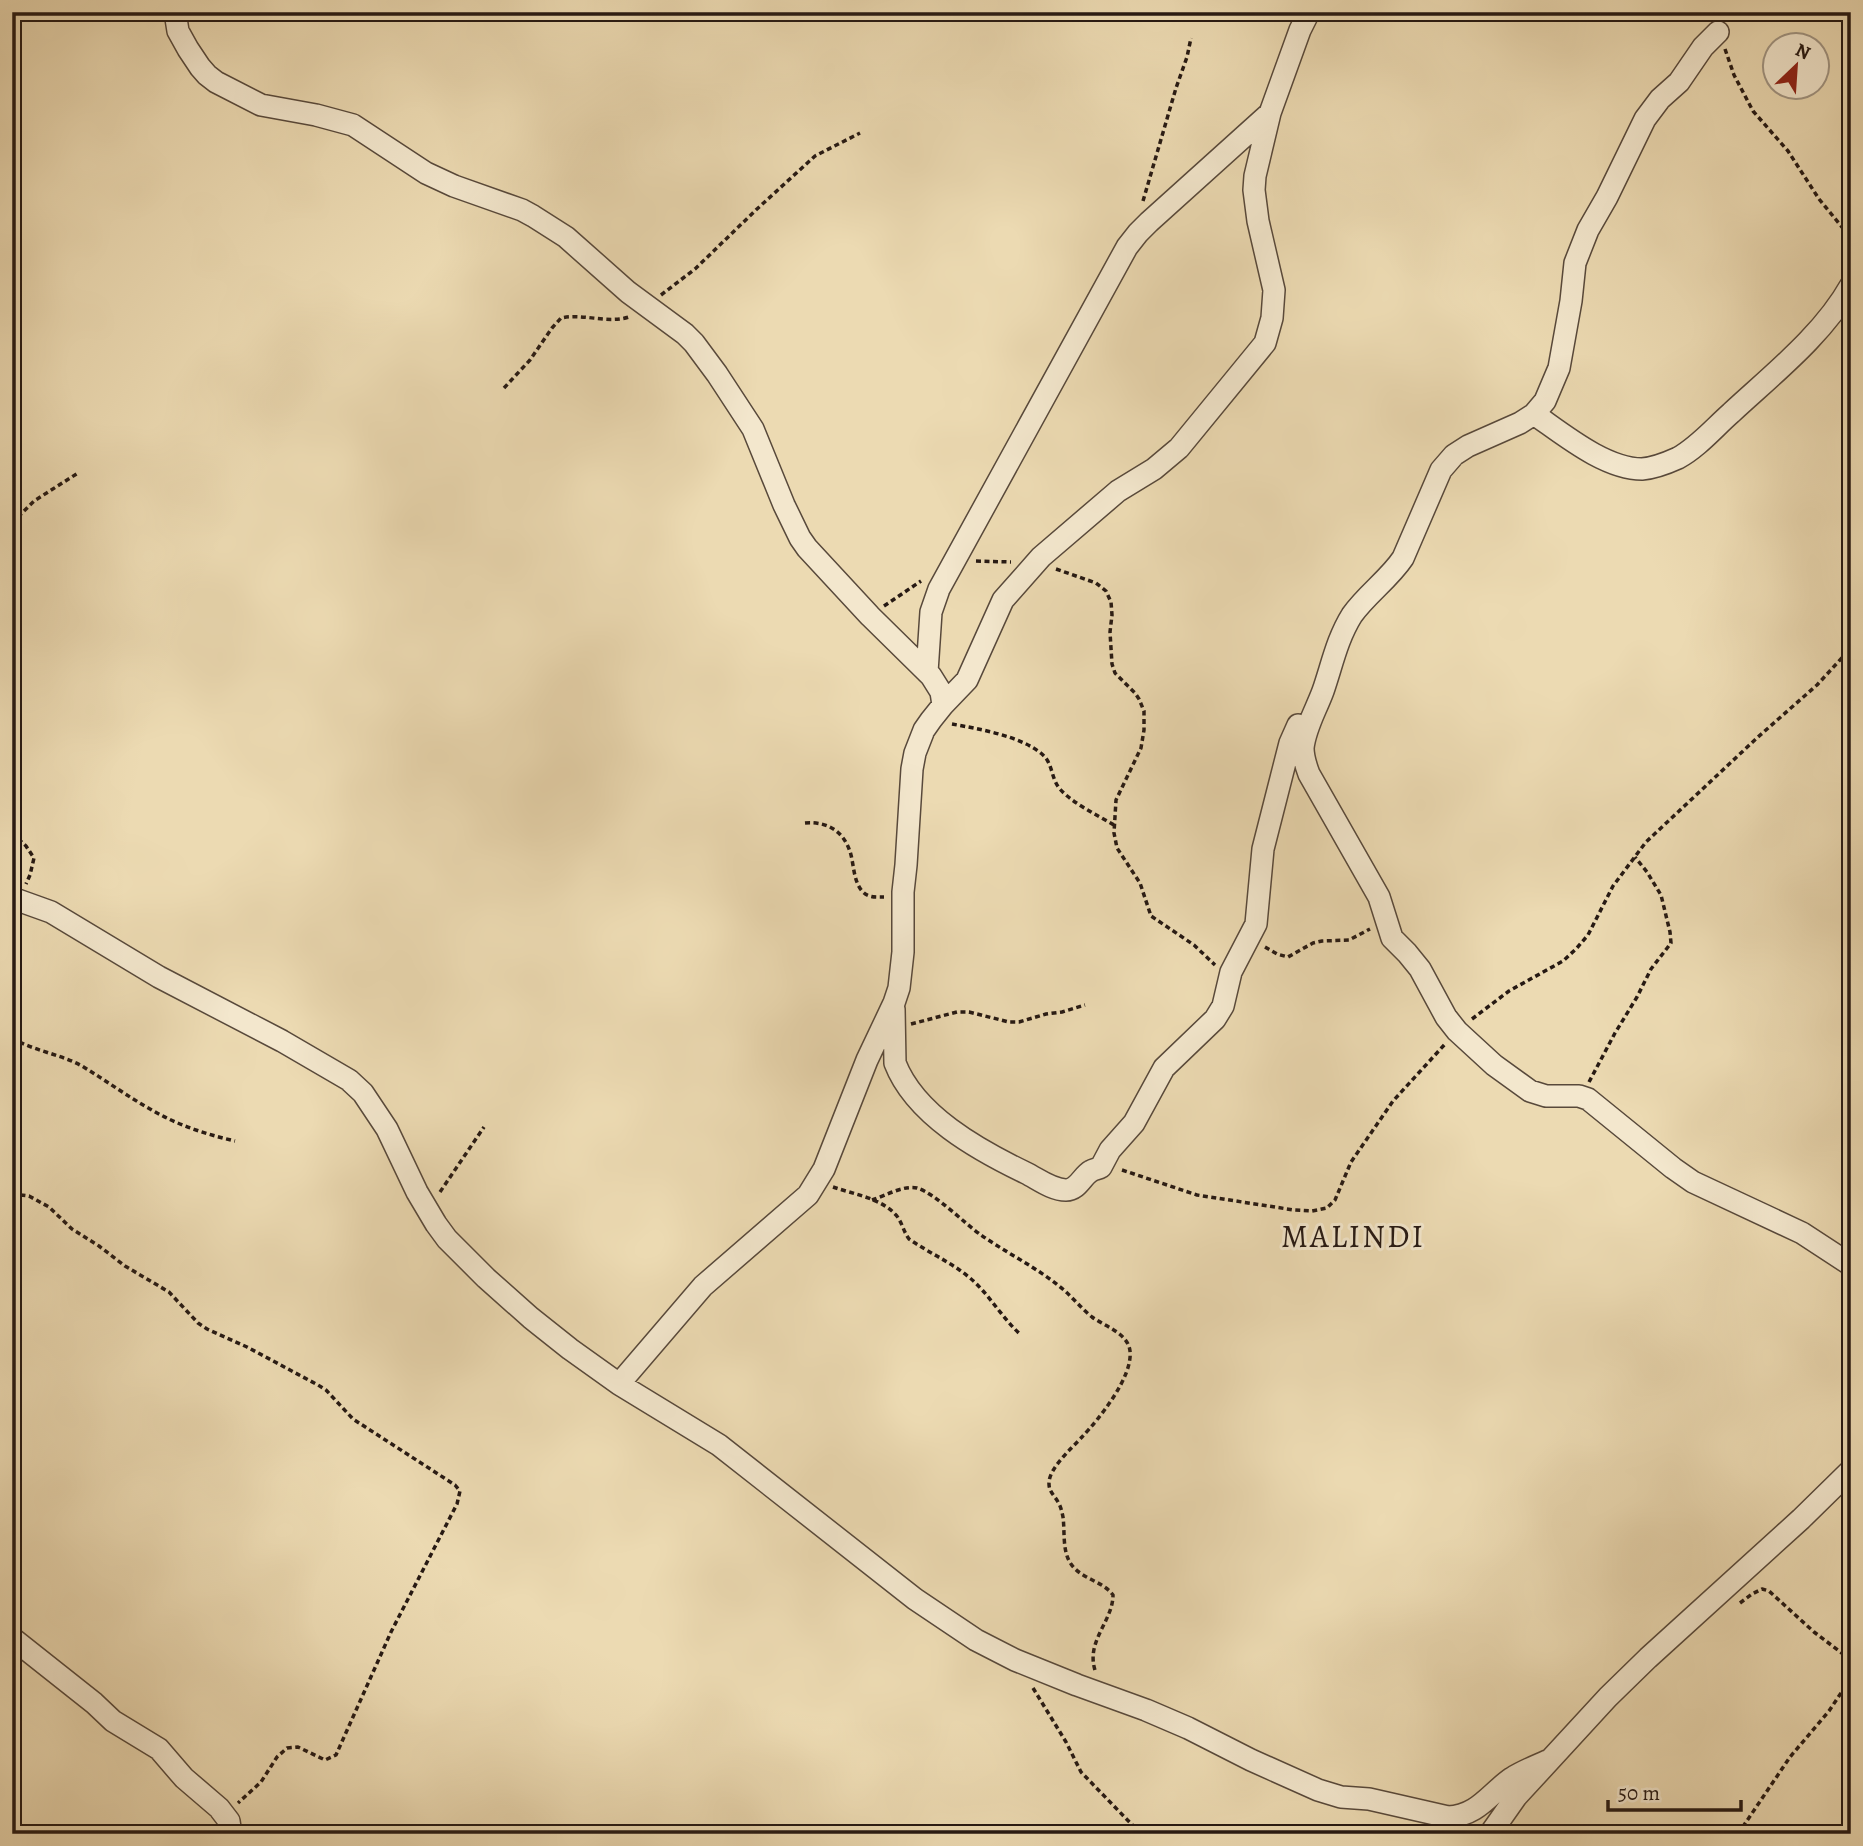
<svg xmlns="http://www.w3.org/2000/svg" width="1863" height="1846" font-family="Alegreya,serif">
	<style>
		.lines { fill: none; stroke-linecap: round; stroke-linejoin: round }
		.street-casing { stroke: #58493b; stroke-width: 24 }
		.path { stroke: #261913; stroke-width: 3.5; stroke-dasharray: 5 3.5; stroke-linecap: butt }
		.street { stroke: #f3e7cd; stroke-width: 21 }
		.labels { text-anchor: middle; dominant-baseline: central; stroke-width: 6; stroke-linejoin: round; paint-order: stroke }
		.quarter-label { font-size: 32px; letter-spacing: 2px; fill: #261913; stroke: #f3e7cd }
	</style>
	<rect width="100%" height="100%" fill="#ecdab2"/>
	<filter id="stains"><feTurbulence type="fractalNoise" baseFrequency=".00286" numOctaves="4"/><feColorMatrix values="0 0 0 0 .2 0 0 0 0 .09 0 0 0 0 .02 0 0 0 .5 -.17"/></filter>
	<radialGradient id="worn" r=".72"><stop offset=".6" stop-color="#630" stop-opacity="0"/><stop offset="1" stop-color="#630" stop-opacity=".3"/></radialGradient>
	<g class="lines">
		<defs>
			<path id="street" d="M 175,12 L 178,31 L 188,49 L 200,67 L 207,75 L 216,82 L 261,105 L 316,115 L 353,125 L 426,173 L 454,186 L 522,210 L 533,216 L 566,237 L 628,292 L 685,334 L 694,343 L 717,374 L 753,429 L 784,505 L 800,538 L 807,548 L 870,616 L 931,676 L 941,692 L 943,705
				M 1718,32 L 1703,47 L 1679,82 L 1660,99 L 1645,119 L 1607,197 L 1588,230 L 1575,263 L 1571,301 L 1559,368 L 1545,401 L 1534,414 L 1520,423 L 1468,446 L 1454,455 L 1441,470 L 1403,558 C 1389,579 1367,594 1352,615 C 1337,639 1332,665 1323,691 C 1316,710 1305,728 1303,748 C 1303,758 1306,766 1309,774 L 1379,897 L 1392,938 L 1407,953 L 1420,969 L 1446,1017 L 1457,1031 L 1494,1065 L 1530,1091 L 1546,1096 L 1579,1096 L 1588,1099 L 1673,1168 L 1693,1182 L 1802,1233 L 1851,1265
				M 1534,414 C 1563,434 1605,469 1642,469 C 1655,468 1667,463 1678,458 C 1698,447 1714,428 1731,413 C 1773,374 1823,335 1851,285
				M 927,672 L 931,612 L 939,589 L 1127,247 L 1138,233 L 1149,222 L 1270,113
				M 12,898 L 51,912 L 159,977 L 282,1041 L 349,1080 L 363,1093 L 387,1129 L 417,1192 L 436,1224 L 447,1239 L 486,1278 L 531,1318 L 570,1349 L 619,1384 L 719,1445 L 915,1599 L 976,1640 L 1015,1660 L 1077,1685 L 1146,1710 L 1188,1728 L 1251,1760 L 1318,1790 L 1341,1797 L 1369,1799 L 1448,1817 C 1478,1816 1490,1793 1512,1778 C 1523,1771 1536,1766 1547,1761
				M 894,1009 L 895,1063 C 915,1115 978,1150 1026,1173 C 1038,1179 1052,1190 1066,1190 C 1078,1190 1082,1176 1091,1171 C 1094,1169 1098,1169 1101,1167 L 1110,1150 L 1134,1123 L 1164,1068 L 1215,1019 L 1223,1006 L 1231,972 L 1256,924 L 1263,849 L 1290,743 L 1298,725
				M 619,1384 L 703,1286 L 808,1195 L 824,1169 L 867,1060 L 894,1003 L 899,988 L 903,952 L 903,892 L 906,865 L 912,769 L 915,753 L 924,730 L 931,720 L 943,705 L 967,680 L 1003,600 L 1041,557 L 1118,491 L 1154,469 L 1179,448 L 1265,343 L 1272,318 L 1274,290 L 1258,221 L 1254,190 L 1255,176 L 1270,113 L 1300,30 L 1309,12
				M 12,1638 L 94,1703 L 113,1721 L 159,1749 L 184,1778 L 219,1808 L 229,1821 L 231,1834
				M 1490,1834 L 1516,1797 L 1608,1697 L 1648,1658 L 1801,1519 L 1851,1470"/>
		</defs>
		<use href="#street" class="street-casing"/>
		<path class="path" d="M 1725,49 L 1734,75 L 1753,111 L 1788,151 L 1819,199 L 1851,238
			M 1143,201 L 1176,88 L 1187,57 L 1191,38
			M 661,295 L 695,269 L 757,209 L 815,156 L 860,133
			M 504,388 L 530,360 L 552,328 L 561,318 C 583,313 607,324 629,317
			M 12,523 L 34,501 L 78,473
			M 976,561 L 1011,562
			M 1056,569 L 1096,583 L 1106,591 L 1111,602 L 1112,615 L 1110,632 L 1112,664 L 1115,673 L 1135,693 L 1139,699 L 1144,711 L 1144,730 L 1141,748 L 1116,800 L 1114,833 L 1117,848 L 1140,883 L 1151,916 L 1194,945 L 1215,965
			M 884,606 L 921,581
			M 952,724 C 979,729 1022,736 1043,755 C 1053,764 1051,779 1060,789 C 1072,803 1097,815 1114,825
			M 805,823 C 828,821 845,832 851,855 C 854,867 854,883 863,892 C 869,898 877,897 884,897
			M 12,833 L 26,846 L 34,858 L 30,875 L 26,884
			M 1265,947 L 1277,954 L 1288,957 L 1313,943 L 1322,941 L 1349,940 L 1370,929
			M 1472,1019 L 1509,991 L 1563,961 L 1576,949 L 1588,935 L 1613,886 L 1646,842 L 1758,737 L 1817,685 L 1851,648
			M 911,1024 L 957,1012 L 969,1012 L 1009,1022 L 1019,1022 L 1046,1014 L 1062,1012 L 1085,1005
			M 12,1038 C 34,1051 60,1054 82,1066 C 105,1080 127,1096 150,1109 C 177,1125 205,1134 235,1141
			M 1589,1082 L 1615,1033 L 1637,997 L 1651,969 L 1671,943 L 1670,932 L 1661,895 L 1647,872 L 1635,857
			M 1122,1170 L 1197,1195 L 1294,1210 L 1312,1211 L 1327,1208 L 1335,1200 L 1351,1162 L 1393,1101 L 1446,1043
			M 833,1187 C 853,1194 880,1198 895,1214 C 902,1221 903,1231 909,1239 C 929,1253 951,1262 970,1278 C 989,1294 1002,1318 1021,1335
			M 440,1192 L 484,1127
			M 12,1194 L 29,1196 L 49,1207 L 72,1229 L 99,1246 L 125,1266 L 169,1292 L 198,1323 L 207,1329 L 247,1347 L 318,1385 L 326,1390 L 353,1419 L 455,1485 L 460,1491 L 457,1504 L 391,1632 L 336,1755 L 325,1760 L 298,1747 L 287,1748 L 277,1757 L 261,1782 L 238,1803
			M 872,1200 C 885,1196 903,1185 917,1188 C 935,1193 965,1224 981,1235 C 1008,1254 1040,1269 1065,1291 C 1074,1299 1082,1309 1092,1317 C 1104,1326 1128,1333 1130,1351 C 1133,1377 1099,1419 1082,1437 C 1072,1448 1048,1469 1049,1484 C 1049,1492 1055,1496 1058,1502 C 1061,1507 1062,1512 1063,1517 C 1065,1532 1062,1551 1071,1564 C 1081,1579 1103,1581 1113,1595 C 1113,1622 1084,1642 1096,1673
			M 1740,1603 L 1752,1594 L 1762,1589 L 1769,1591 L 1814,1632 L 1851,1660
			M 1033,1688 L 1066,1742 L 1081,1772 L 1141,1834
			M 1738,1834 L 1790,1757 L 1829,1711 L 1851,1678"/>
		<use href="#street" class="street"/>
	</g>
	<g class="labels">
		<g class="quarter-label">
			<text x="1353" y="1236">MALINDI</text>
		</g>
	</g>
	<rect width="1863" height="1846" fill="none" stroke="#ecdab2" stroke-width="42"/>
	<rect x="14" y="14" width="1835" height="1818" fill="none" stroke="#261913" stroke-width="3.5"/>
	<rect x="21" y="21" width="1821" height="1804" fill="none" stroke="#261913" stroke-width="2"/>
	<g transform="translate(1796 66) rotate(25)"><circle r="33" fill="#f3e7cd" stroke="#a19583" stroke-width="2"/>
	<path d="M0-5L12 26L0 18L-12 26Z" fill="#8f2418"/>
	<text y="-10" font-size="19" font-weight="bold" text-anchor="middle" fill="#261913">N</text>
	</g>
	<path d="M1608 1800v10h133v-10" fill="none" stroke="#261913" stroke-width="3.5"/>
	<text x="1618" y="1800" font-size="21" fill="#261913" stroke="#f3e7cd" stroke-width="5" paint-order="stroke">50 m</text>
	<rect width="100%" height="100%" filter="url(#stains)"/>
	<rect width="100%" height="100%" fill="url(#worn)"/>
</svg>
